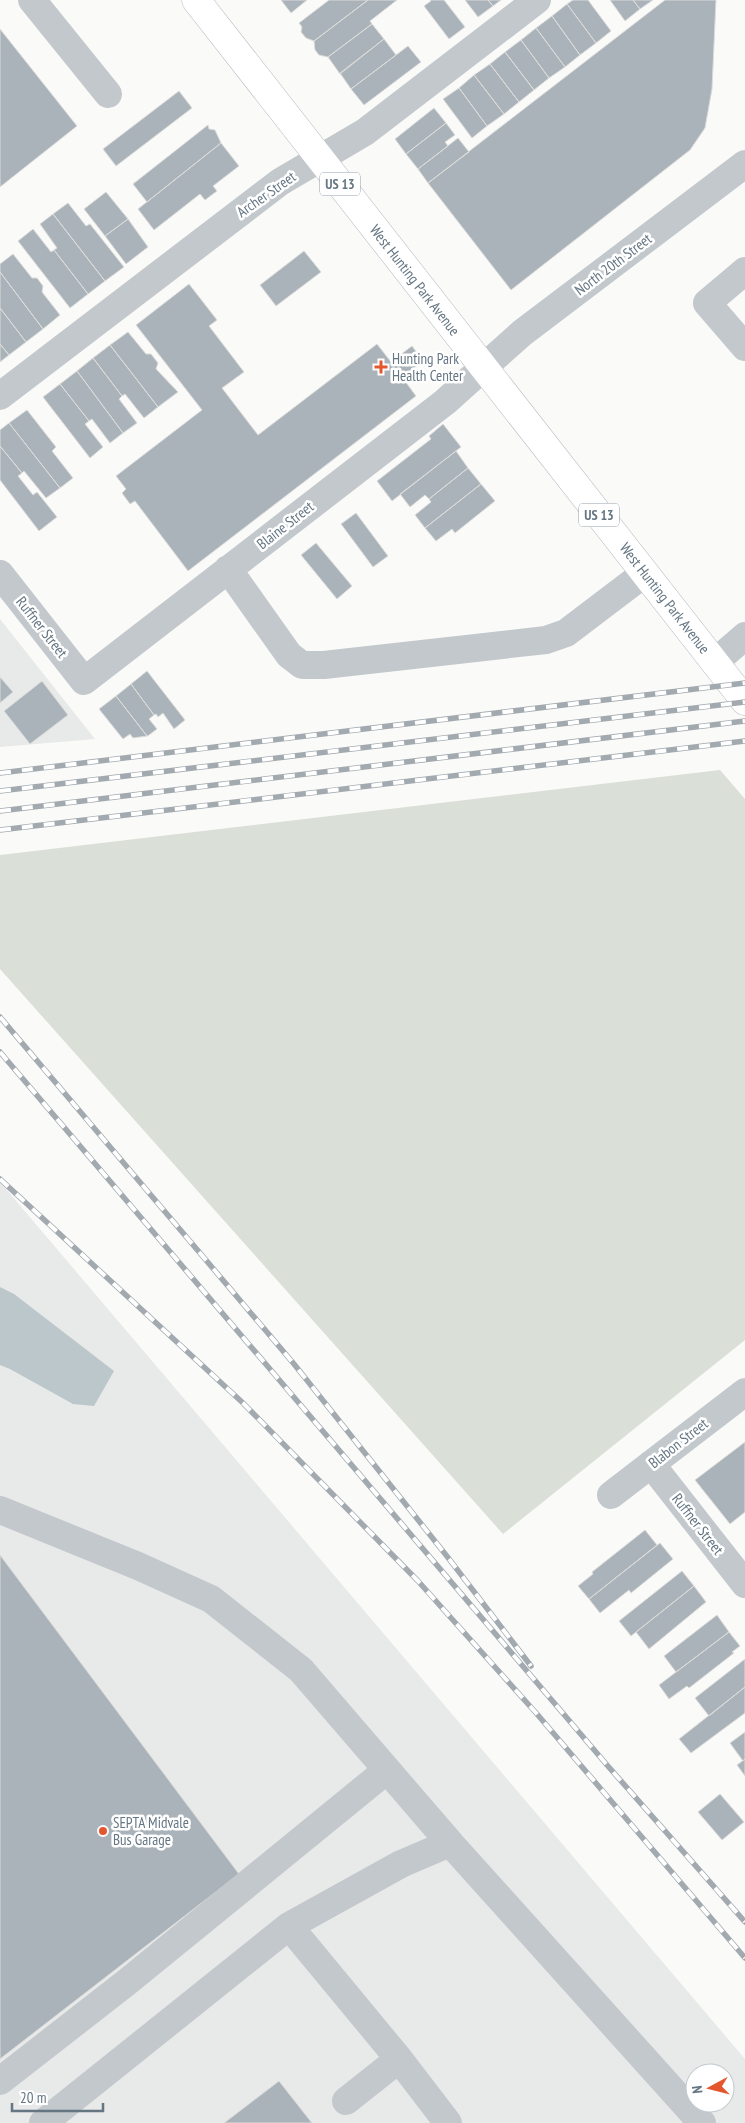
<svg xmlns="http://www.w3.org/2000/svg" width="745" height="2123" font-family="'PT Sans Narrow',sans-serif">
	<style>
		.built { fill: #e8e9e9; fill-rule: evenodd }
		.green { fill: #dadfd7 }
		.water { fill: #bbc7cb }
		.building { fill: #aab3b9; stroke: #dcdcda }
		.lines { fill: none; stroke-linecap: round; stroke-linejoin: round }
		.major-casing { stroke: #b5babe; stroke-width: 29 }
		.minor { stroke: #c3c8cc; stroke-width: 28 }
		.major { stroke: #fff; stroke-width: 28 }
		.rail-casing { stroke: #a2aab0; stroke-width: 5.5 }
		.rail { stroke: #fff; stroke-width: 4; stroke-dasharray: 11; stroke-linecap: butt }
		.poi-dot { fill: #e4572e; stroke: #fff; stroke-width: 2 }
		.labels { text-anchor: middle; dominant-baseline: central; stroke-width: 5; stroke-linejoin: round; paint-order: stroke }
		.shield { fill: #fff; stroke: #939fa8; stroke-width: 1 }
		.shield-label { font-size: 14px; font-weight: bold; fill: #657683 }
		.street-label { font-size: 15px; fill: #657683; stroke: #fff }
		.poi-label { font-size: 15px; fill: #657683; stroke: #fff; text-anchor: start }
	</style>
	<rect width="100%" height="100%" fill="#fafaf8"/>
	<path class="built" d="M 0,619 L 95,739 L 0,747 Z
		M 0,1182 L 745,2059 L 745,2123 L 0,2123 ZM 695,2073 L 725,2073 L 725,2103 L 695,2103 Z"/>
	<path class="green" d="M 720,770 L 745,799 L 745,1340 L 503,1534 L 0,969 L 0,855 Z"/>
	<path class="water" d="M 0,1287 L 14,1294 L 114,1371 L 94,1406 L 73,1404 L 10,1369 L 0,1365 Z"/>
	<path class="building" d="M 281,0 L 307,0 L 291,13 Z
		M 329,0 L 368,0 L 314,41 L 306,38 L 301,32 L 302,27 L 299,23 Z
		M 368,0 L 397,0 L 370,21 L 372,24 L 328,57 L 319,55 L 315,50 L 314,41 Z
		M 430,0 L 444,0 L 465,27 L 449,39 L 424,6 L 431,1 Z
		M 465,0 L 488,0 L 493,6 L 478,17 Z
		M 488,0 L 501,0 L 493,6 Z
		M 573,0 L 588,0 L 611,31 L 596,43 L 567,4 Z
		M 610,0 L 633,0 L 640,9 L 625,21 Z
		M 633,0 L 653,0 L 640,9 Z
		M 665,0 L 716,0 L 712,89 L 705,128 L 690,150 L 511,290 L 428,183 Z
		M 567,4 L 596,43 L 580,55 L 552,16 Z
		M 552,16 L 580,55 L 565,67 L 536,28 Z
		M 372,24 L 384,39 L 340,74 L 328,57 Z
		M 536,28 L 565,67 L 549,78 L 521,40 Z
		M 0,29 L 77,126 L 0,187 Z
		M 384,39 L 396,55 L 351,89 L 340,73 Z
		M 521,40 L 549,78 L 534,90 L 505,52 Z
		M 408,46 L 421,62 L 364,105 L 351,89 Z
		M 505,52 L 534,90 L 519,102 L 490,64 Z
		M 490,64 L 519,102 L 504,114 L 474,75 Z
		M 474,75 L 504,114 L 487,126 L 459,88 Z
		M 459,88 L 487,126 L 472,138 L 443,99 Z
		M 179,91 L 192,108 L 116,166 L 103,149 Z
		M 434,108 L 446,123 L 406,154 L 395,139 Z
		M 446,123 L 455,135 L 445,142 L 448,146 L 418,169 L 406,154 Z
		M 208,125 L 209,129 L 215,130 L 221,143 L 147,202 L 133,184 Z
		M 458,138 L 469,152 L 428,183 L 418,169 Z
		M 221,143 L 239,166 L 213,186 L 217,191 L 205,200 L 200,194 L 154,230 L 138,209 Z
		M 106,192 L 128,219 L 105,236 L 84,209 Z
		M 68,203 L 86,226 L 90,224 L 124,267 L 105,281 L 53,214 Z
		M 53,214 L 105,281 L 88,294 L 54,250 L 57,248 L 40,224 Z
		M 128,219 L 148,247 L 126,264 L 105,236 Z
		M 33,229 L 51,252 L 54,250 L 88,294 L 70,308 L 18,241 Z
		M 304,251 L 321,272 L 276,306 L 260,285 Z
		M 13,254 L 32,278 L 37,278 L 43,286 L 42,292 L 60,315 L 43,329 L 0,272 L 0,264 Z
		M 0,272 L 43,329 L 26,342 L 0,308 Z
		M 189,284 L 217,320 L 209,326 L 244,372 L 222,388 L 258,435 L 377,344 L 391,362 L 412,346 L 423,361 L 402,377 L 416,396 L 188,571 L 135,501 L 130,504 L 122,493 L 126,489 L 116,476 L 202,410 L 136,325 Z
		M 0,308 L 26,342 L 9,355 L 0,344 Z
		M 128,332 L 146,354 L 151,354 L 158,363 L 156,369 L 178,392 L 158,407 L 110,345 Z
		M 0,344 L 9,355 L 0,362 Z
		M 110,345 L 158,407 L 144,418 L 125,394 L 122,396 L 93,358 Z
		M 93,358 L 122,396 L 119,399 L 137,423 L 123,433 L 77,371 Z
		M 77,371 L 123,433 L 110,443 L 92,419 L 89,421 L 60,384 Z
		M 60,384 L 89,421 L 85,424 L 103,447 L 90,458 L 43,397 Z
		M 27,410 L 56,447 L 52,451 L 73,478 L 60,488 L 9,423 Z
		M 9,423 L 60,488 L 46,498 L 24,471 L 22,473 L 0,446 L 0,430 Z
		M 443,424 L 461,447 L 392,501 L 377,481 L 431,439 L 429,436 Z
		M 0,446 L 22,473 L 18,476 L 33,495 L 37,492 L 57,517 L 39,531 L 0,480 Z
		M 456,451 L 468,468 L 429,499 L 425,495 L 410,507 L 400,494 Z
		M 468,468 L 481,484 L 425,528 L 415,515 L 431,502 L 429,499 Z
		M 481,484 L 495,501 L 455,533 L 452,529 L 436,541 L 425,528 Z
		M 356,513 L 388,556 L 373,567 L 341,524 Z
		M 316,543 L 352,586 L 337,599 L 301,555 Z
		M 147,671 L 185,720 L 174,729 L 163,713 L 158,717 L 156,714 L 154,715 L 131,684 Z
		M 0,677 L 13,692 L 0,703 Z
		M 42,681 L 68,715 L 30,744 L 4,711 Z
		M 131,684 L 154,715 L 149,719 L 157,729 L 149,735 L 147,736 L 116,696 Z
		M 116,696 L 147,736 L 133,738 L 130,734 L 123,739 L 99,709 Z
		M 745,1442 L 745,1512 L 730,1524 L 695,1480 Z
		M 645,1530 L 657,1545 L 589,1599 L 578,1586 L 593,1574 L 592,1572 Z
		M 660,1543 L 673,1559 L 631,1593 L 629,1590 L 600,1613 L 589,1599 Z
		M 0,1555 L 239,1874 L 0,2059 Z
		M 682,1571 L 694,1586 L 631,1636 L 619,1621 Z
		M 694,1586 L 706,1602 L 649,1649 L 636,1632 Z
		M 717,1615 L 729,1632 L 676,1672 L 664,1656 Z
		M 729,1632 L 740,1646 L 732,1652 L 734,1653 L 689,1688 L 687,1686 L 669,1699 L 659,1685 Z
		M 745,1659 L 745,1687 L 709,1716 L 695,1698 Z
		M 745,1687 L 745,1713 L 691,1753 L 679,1739 Z
		M 745,1732 L 745,1759 L 743,1761 L 730,1743 Z
		M 745,1759 L 745,1776 L 737,1765 Z
		M 720,1794 L 744,1822 L 722,1840 L 698,1812 Z
		M 279,2081 L 312,2123 L 224,2123 Z"/>
	<g class="lines">
		<defs>
			<path id="major" d="M 196,0 L 745,701"/>
		</defs>
		<use href="#major" class="major-casing"/>
		<path class="minor" d="M 32,0 L 108,94
			M 745,271 L 707,303 L 745,347
			M 0,396 L 280,182 L 365,132 L 537,0
			M 228,569 L 289,655 L 302,665 L 324,665 L 546,640 L 566,633 L 645,573
			M 0,574 L 84,681 L 445,402 L 522,333 L 745,164
			M 715,662 L 745,636
			M 651,1464 L 745,1584
			M 611,1495 L 745,1392
			M 0,1510 L 138,1566 L 211,1599 L 301,1670 L 450,1843 L 401,1864 L 289,1926 L 399,2059 L 346,2101
			M 450,1843 L 702,2123
			M 399,2059 L 448,2123
			M 0,2081 L 127,1982 L 387,1770
			M 43,2123 L 289,1926"/>
		<use href="#major" class="major"/>
		<defs>
			<path id="rail" d="M 0,773 L 745,683
				M 0,791 L 745,702
				M 0,811 L 745,721
				M 0,830 L 745,741
				M 0,1017 L 294,1364 L 446,1555 L 531,1666
				M 0,1052 L 607,1765 L 745,1922
				M 0,1179 L 243,1403 L 418,1581 L 537,1714 L 745,1958"/>
		</defs>
		<use href="#rail" class="rail-casing"/>
		<use href="#rail" class="rail"/>
	</g>
	<g class="poi-dot">
		<path d="M378.5 359.5h5v5h5v5h-5v5h-5v-5h-5v-5h5z"/>
		<circle cx="103" cy="1831" r="5"/>
	</g>
	<g class="labels">
		<g class="shield">
			<rect x="320" y="172.5" width="40" height="23" rx="4"/>
			<rect x="579" y="503.5" width="40" height="23" rx="4"/>
		</g>
		<g class="shield-label">
			<text x="340" y="184">US 13</text>
			<text x="599" y="515">US 13</text>
		</g>
		<g class="street-label">
			<text transform="translate(266 194) rotate(-35)">Archer Street</text>
			<text transform="translate(613 264) rotate(-37)">North 20th Street</text>
			<text transform="translate(415 280) rotate(52)">West Hunting Park Avenue</text>
			<text transform="translate(285 525) rotate(-38)">Blaine Street</text>
			<text transform="translate(665 598) rotate(52)">West Hunting Park Avenue</text>
			<text transform="translate(42 627) rotate(52)">Ruffner Street</text>
			<text transform="translate(678 1443) rotate(-38)">Blabon Street</text>
			<text transform="translate(698 1524) rotate(52)">Ruffner Street</text>
		</g>
		<g class="poi-label">
			<text x="392" y="358">Hunting Park<tspan x="392" dy="17">Health Center</tspan></text>
			<text x="113" y="1822">SEPTA Midvale<tspan x="113" dy="17">Bus Garage</tspan></text>
		</g>
	</g>
	<g transform="translate(710 2088) rotate(263)"><circle r="24" fill="#ffffff" stroke="#c1c8cd"/>
	<path d="M0-4L9 19L0 12L-9 19Z" fill="#e4572e"/>
	<text y="-8" font-size="14" font-weight="bold" text-anchor="middle" fill="#657683">N</text>
	</g>
	<path d="M12 2103v8h91v-8" fill="none" stroke="#657683" stroke-width="2.5"/>
	<text x="20" y="2103" font-size="15" fill="#657683" stroke="#ffffff" stroke-width="4" paint-order="stroke">20 m</text>
</svg>
